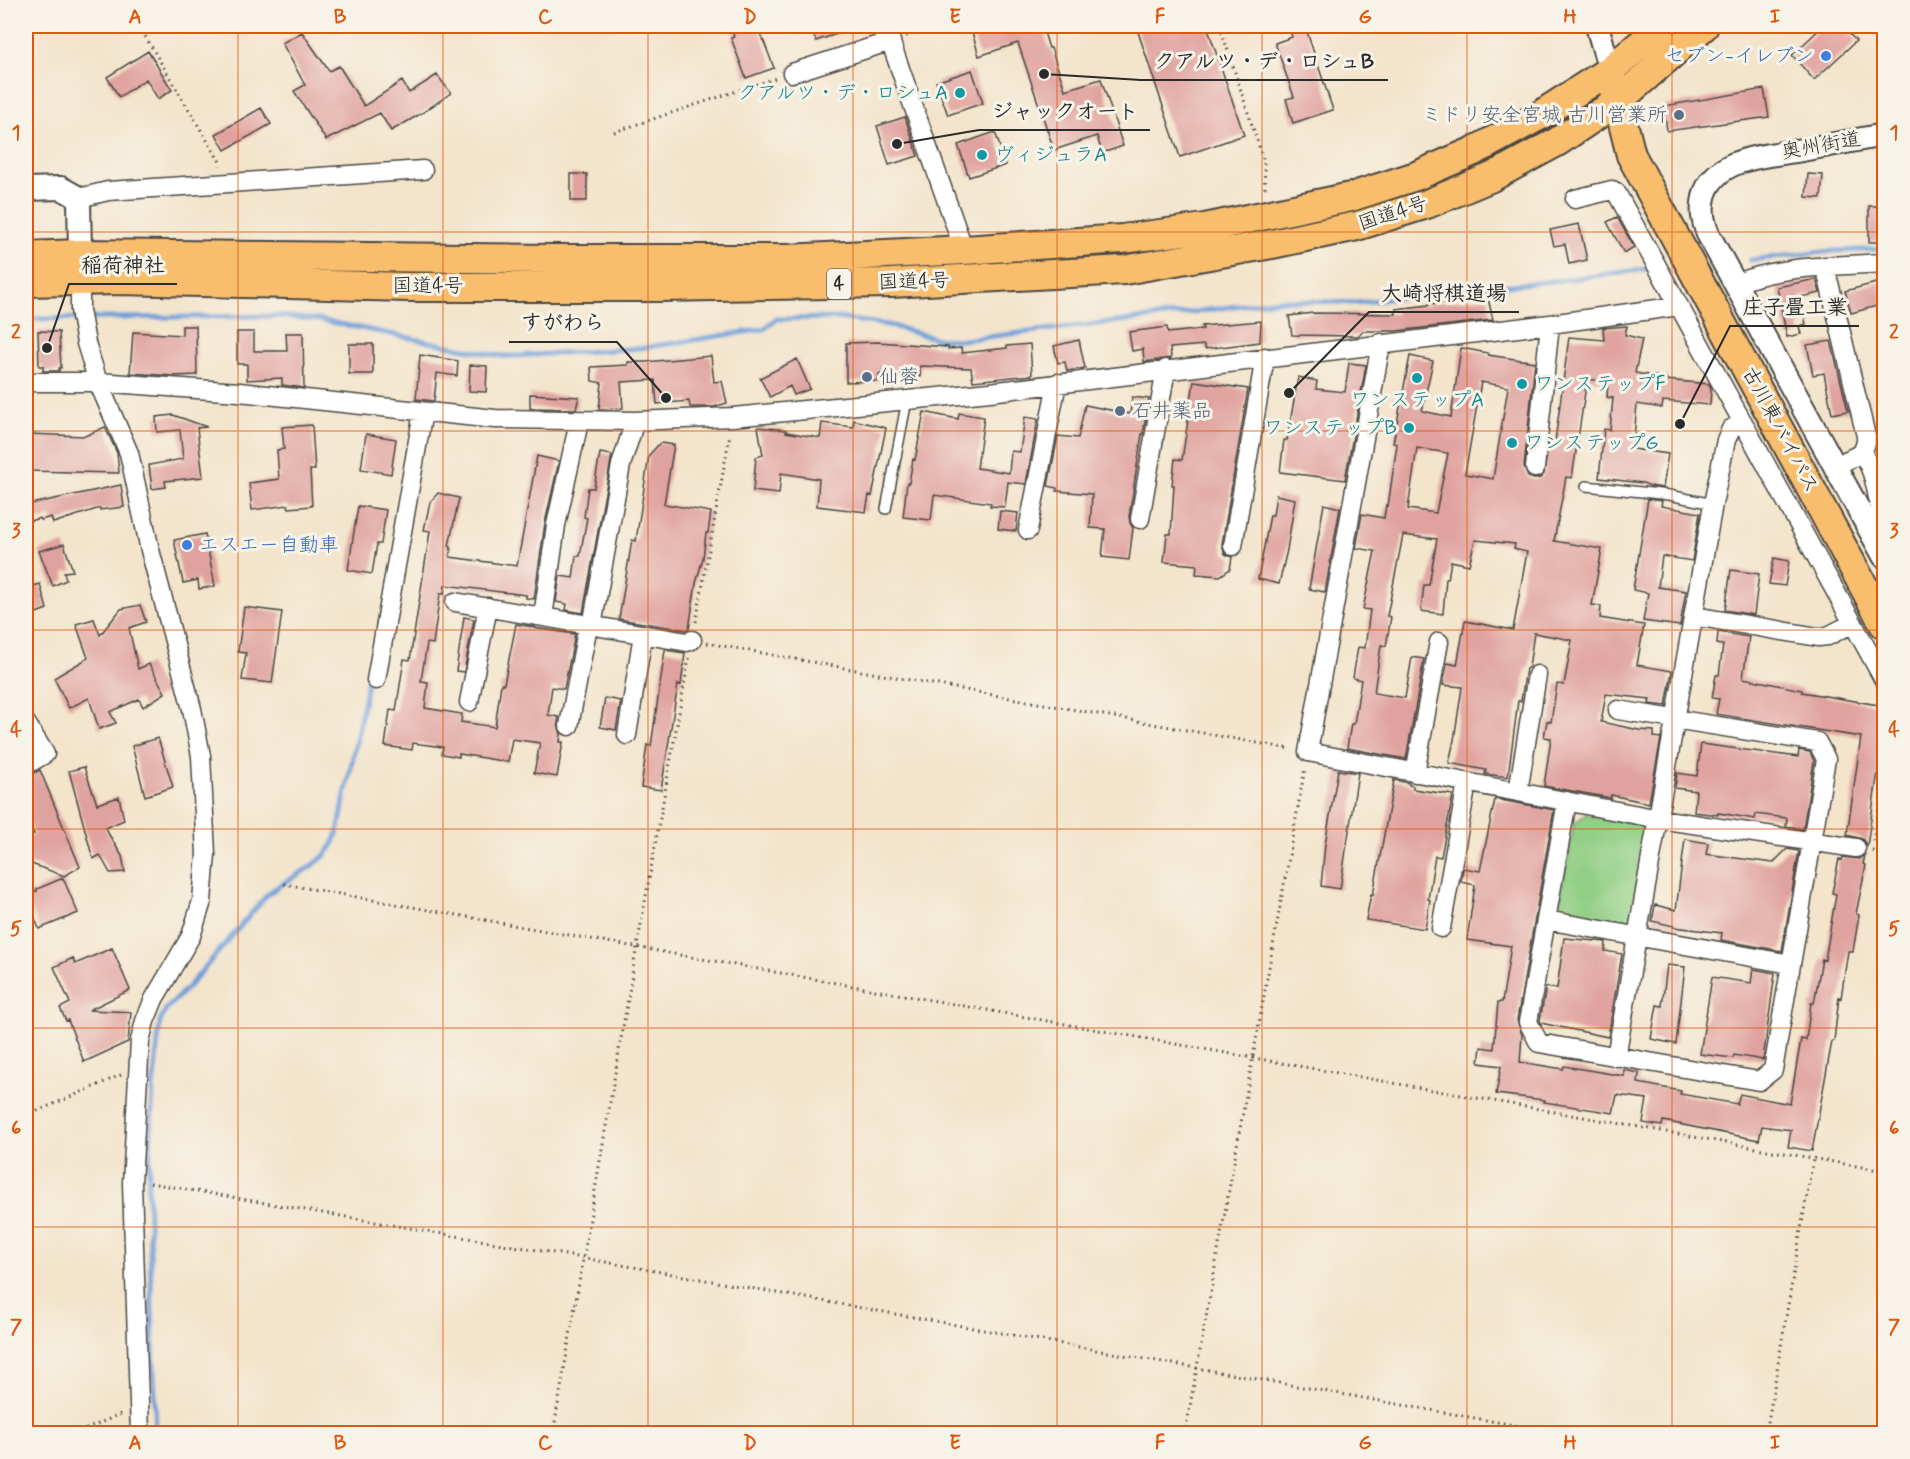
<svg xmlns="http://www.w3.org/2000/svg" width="1910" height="1459" font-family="Mynerve,'Klee One',sans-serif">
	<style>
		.green { fill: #92cf85; stroke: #5e7d58; stroke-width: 1.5 }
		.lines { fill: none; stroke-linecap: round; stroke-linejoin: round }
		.stream { stroke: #709fd9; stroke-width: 5 }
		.building { fill: #e0a29e; fill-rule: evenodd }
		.service-casing { stroke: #494743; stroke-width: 12 }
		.minor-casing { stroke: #494743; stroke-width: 21 }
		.tertiary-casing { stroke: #494743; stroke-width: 26 }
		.trunk-casing { stroke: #494743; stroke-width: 32 }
		.path { stroke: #494743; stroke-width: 3; stroke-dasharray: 1.5 4.5; stroke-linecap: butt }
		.service { stroke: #fff; stroke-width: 9 }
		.minor { stroke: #fff; stroke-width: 18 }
		.tertiary { stroke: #fff; stroke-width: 22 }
		.trunk { stroke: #f9be6d; stroke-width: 28 }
		.grid { fill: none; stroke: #df570e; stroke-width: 1.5; stroke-opacity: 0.55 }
		.shop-dot { fill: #3f7fe0; stroke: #f7f3e8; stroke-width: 2 }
		.culture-dot { fill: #0f9aa8; stroke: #f7f3e8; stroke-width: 2 }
		.service-dot { fill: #5c6f8a; stroke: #f7f3e8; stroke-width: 2 }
		.labels { text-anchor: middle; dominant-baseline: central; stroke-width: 6; stroke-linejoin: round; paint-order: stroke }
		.shield { fill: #f7f3e8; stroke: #686764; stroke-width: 1.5 }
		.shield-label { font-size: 18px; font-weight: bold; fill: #2b2b2b }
		.shop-label { font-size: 20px; fill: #366cbe; stroke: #f7f3e8; text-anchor: end }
		.culture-label { font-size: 20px; fill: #0d838f; stroke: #f7f3e8; text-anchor: start }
		.service-label { font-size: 20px; fill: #4e5e75; stroke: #f7f3e8; text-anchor: start }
		.street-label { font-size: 20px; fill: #2b2b2b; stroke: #f7f3e8 }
		.leader { fill: none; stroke: #2b2b2b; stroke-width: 2 }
		.callout-dot { fill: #2b2b2b; stroke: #f7f3e8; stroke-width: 2 }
		.callout-label { font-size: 21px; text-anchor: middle; font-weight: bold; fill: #2b2b2b; stroke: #f7f3e8; stroke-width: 6; stroke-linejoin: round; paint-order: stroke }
		.neatline { fill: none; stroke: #df570e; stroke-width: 2 }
		.grid-label { font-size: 20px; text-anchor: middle; font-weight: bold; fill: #df570e }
	</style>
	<rect width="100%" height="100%" fill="#f7f3e8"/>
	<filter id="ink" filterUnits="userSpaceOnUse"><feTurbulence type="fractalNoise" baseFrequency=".0167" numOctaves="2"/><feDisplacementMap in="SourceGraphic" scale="12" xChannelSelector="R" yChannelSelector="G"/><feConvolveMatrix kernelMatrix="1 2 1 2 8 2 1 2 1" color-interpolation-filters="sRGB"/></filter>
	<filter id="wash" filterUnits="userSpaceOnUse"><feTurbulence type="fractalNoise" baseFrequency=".008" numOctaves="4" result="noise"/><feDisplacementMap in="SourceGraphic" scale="24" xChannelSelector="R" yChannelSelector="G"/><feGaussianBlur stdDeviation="1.35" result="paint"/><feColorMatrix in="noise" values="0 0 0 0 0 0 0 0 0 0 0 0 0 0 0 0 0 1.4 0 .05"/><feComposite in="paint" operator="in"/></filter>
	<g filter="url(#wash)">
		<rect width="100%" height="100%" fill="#f3e4cb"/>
		<path class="green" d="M 1586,814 L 1642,823 L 1650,835 L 1636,920 L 1629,927 L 1566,918 L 1558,908 L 1574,824 Z"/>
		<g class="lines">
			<path class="stream" d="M 1623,29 L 1626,26
				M 1750,260 L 1833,251 L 1884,249
				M 26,319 L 278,316 L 320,320 L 500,356 L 516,356 L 642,348 L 764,329 L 776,319 L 837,318 L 888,325 L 938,339 L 962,340 L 1181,314 L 1264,302 L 1281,300 L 1356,303 L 1440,292 L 1563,280 L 1647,269
				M 156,1434 L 148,1190 L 153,1088 L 160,1022 L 166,1009 L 189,986 L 268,894 C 288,877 320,868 333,844 C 339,834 342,812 344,800 C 353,759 361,718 368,678"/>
		</g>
		<g id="blocks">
			<path class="building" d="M 731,26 L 758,26 L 774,68 L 746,78 L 731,38 L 734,37 Z
				M 810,26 L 854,26 L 854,28 L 816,41 Z
				M 993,26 L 1042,26 L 1049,48 L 1051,48 L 1065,90 L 1101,79 L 1123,146 L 1102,153 L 1097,136 L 1054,150 L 1018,43 L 979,56 L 972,32 Z
				M 1136,26 L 1207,26 L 1244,135 L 1180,157 Z
				M 1288,26 L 1305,26 L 1333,110 L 1293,123 L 1286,99 L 1294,97 L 1275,43 L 1292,37 Z
				M 1823,26 L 1842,26 L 1856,41 L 1814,80 L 1792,55 Z
				M 302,32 L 329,71 L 339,66 L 364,106 L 402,81 L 409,93 L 437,75 L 451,93 L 422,113 L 391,131 L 380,113 L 326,140 L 294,91 L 305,85 L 282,43 Z
				M 148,51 L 172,90 L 158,99 L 146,79 L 119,97 L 107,77 Z
				M 972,70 L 983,103 L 948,115 L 936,82 Z
				M 1764,89 L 1769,117 L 1667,131 L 1664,106 Z
				M 261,108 L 271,124 L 225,150 L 216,134 Z
				M 905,117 L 918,156 L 889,165 L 877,126 Z
				M 995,132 L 1006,165 L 969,177 L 958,145 Z
				M 571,174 L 587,174 L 587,201 L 571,201 Z
				M 1808,174 L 1823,175 L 1821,198 L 1806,197 Z
				M 1869,206 L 1884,206 L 1884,242 L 1869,242 Z
				M 1617,217 L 1634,247 L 1624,253 L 1607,222 Z
				M 1579,224 L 1587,260 L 1569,264 L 1565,244 L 1554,246 L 1550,230 Z
				M 1816,279 L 1820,293 L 1800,297 L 1806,324 L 1799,326 L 1801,334 L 1787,337 L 1777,287 Z
				M 1880,282 L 1884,304 L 1851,313 L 1845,291 Z
				M 1482,298 L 1488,298 L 1493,320 L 1396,331 L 1363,331 L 1358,336 L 1292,335 L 1289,316 L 1313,313 L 1396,314 L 1396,309 L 1429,305 L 1429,304 Z
				M 1261,321 L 1260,342 L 1205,349 L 1204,345 L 1170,348 L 1171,358 L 1144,362 L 1143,349 L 1132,351 L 1129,332 L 1167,327 L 1168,333 L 1203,329 L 1202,326 Z
				M 182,326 L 196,326 L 197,375 L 173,376 L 130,373 L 133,332 L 182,335 Z
				M 1627,326 L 1625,335 L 1642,339 L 1635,373 L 1666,378 L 1666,380 L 1709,384 L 1711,388 L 1710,405 L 1663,401 L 1662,408 L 1637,404 L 1633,449 L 1668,454 L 1663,488 L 1650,486 L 1643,483 L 1599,478 L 1604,429 L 1610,430 L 1613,398 L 1607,397 L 1608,382 L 1587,379 L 1572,478 L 1566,477 L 1554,541 L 1602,549 L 1592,605 L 1601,606 L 1600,618 L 1644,625 L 1637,665 L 1672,671 L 1666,706 L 1649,704 L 1650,699 L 1606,694 L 1601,722 L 1639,730 L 1654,731 L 1654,737 L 1661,738 L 1649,803 L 1611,795 L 1611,798 L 1544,786 L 1551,738 L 1544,737 L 1547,721 L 1551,722 L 1557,684 L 1564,685 L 1572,640 L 1534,633 L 1529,667 L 1526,669 L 1521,701 L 1518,701 L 1508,777 L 1485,774 L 1486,770 L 1449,763 L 1454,740 L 1462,687 L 1443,685 L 1447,663 L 1457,665 L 1465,621 L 1513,630 L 1527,552 L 1514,549 L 1515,544 L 1475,540 L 1469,565 L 1451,561 L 1448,579 L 1446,578 L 1443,614 L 1421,611 L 1424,585 L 1429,585 L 1437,539 L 1403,535 L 1387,616 L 1391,617 L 1386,646 L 1381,645 L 1374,693 L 1405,698 L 1412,657 L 1424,659 L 1406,759 L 1347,748 L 1351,724 L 1354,724 L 1361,680 L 1353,678 L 1358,647 L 1365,648 L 1370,610 L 1363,609 L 1375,551 L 1356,548 L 1362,514 L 1384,518 L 1386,505 L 1388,506 L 1397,444 L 1393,443 L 1410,356 L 1433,361 L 1422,411 L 1451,417 L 1461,348 L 1488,353 L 1488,355 L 1535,362 L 1524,467 L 1528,477 L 1534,479 L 1540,478 L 1544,474 L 1549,441 L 1555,442 L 1569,337 L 1604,340 L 1603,328 ZM 1481,382 L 1508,387 L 1493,479 L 1465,474 ZM 1417,448 L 1448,453 L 1436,513 L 1408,509 Z
				M 38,331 L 59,332 L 61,368 L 59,368 L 59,371 L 43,371 L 43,366 L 39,366 Z
				M 237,332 L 254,332 L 254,351 L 287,351 L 286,333 L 303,333 L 304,388 L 282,385 L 282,378 L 247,380 L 247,364 L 237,364 Z
				M 1079,340 L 1085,368 L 1067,371 L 1065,362 L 1058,363 L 1054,346 Z
				M 1831,341 L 1848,411 L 1832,414 L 1824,373 L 1813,375 L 1807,345 Z
				M 878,342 L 948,347 L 948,349 L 961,348 L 962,353 L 1007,348 L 1007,346 L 1030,344 L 1032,375 L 973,381 L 971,368 L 920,366 L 920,376 L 879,374 L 879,381 L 846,382 L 846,343 Z
				M 349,344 L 373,344 L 373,374 L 349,374 Z
				M 420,355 L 458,361 L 457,376 L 437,373 L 434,401 L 416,399 Z
				M 711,356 L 714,382 L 722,381 L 727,403 L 714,407 L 690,407 L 689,401 L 657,404 L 655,380 L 621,382 L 623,408 L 599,409 L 602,383 L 592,381 L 591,367 L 628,365 L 628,362 L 645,362 Z
				M 797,359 L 810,389 L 794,395 L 790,386 L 770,397 L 760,378 Z
				M 1349,363 L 1366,365 L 1345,480 L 1280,472 L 1284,440 L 1287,440 L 1298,377 L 1317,381 L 1316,389 L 1345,392 Z
				M 470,365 L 487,366 L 486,392 L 469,391 Z
				M 1194,381 L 1248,389 L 1222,544 L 1225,554 L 1232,557 L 1230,569 L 1220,576 L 1196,574 L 1197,565 L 1164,562 L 1167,534 L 1171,534 L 1174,485 L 1172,485 L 1175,459 L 1182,460 Z
				M 530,394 L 579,397 L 576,409 L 530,408 Z
				M 1132,397 L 1149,399 L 1143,434 L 1142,434 L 1129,517 L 1130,523 L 1133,528 L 1129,560 L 1102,557 L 1105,529 L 1090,528 L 1092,494 L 1057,491 L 1057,488 L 1048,486 L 1058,436 L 1078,438 L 1085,405 L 1130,414 Z
				M 924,412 L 958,419 L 959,413 L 984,417 L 977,468 L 1009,473 L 1011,451 L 1020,452 L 1025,417 L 1038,419 L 1026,484 L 1008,482 L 1005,507 L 990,506 L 991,503 L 934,495 L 931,520 L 903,517 L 907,483 L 909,483 L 913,459 L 915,460 Z
				M 173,415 L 207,427 L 197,428 L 203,477 L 165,481 L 166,487 L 152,489 L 149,465 L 183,459 L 180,430 L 157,432 L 156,417 Z
				M 854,420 L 886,428 L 872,496 L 869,495 L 866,512 L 817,506 L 819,479 L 781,473 L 779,494 L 753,491 L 756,457 L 763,455 L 758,427 L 786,430 L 786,432 L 820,438 L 822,423 L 853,427 Z
				M 312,425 L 315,470 L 310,470 L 312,506 L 289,508 L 288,505 L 252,510 L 249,483 L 279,479 L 277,450 L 284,449 L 282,427 Z
				M 105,427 L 117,453 L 119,473 L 26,471 L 26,434 L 85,436 Z
				M 366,434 L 396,439 L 391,474 L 361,469 Z
				M 660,443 L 674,445 L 664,504 L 711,512 L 708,533 L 706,533 L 703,558 L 696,583 L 689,629 L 686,630 L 619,619 L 632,540 L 636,541 L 649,455 Z
				M 600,453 L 612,455 L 583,613 L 566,610 L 567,604 L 556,602 L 560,576 L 573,578 L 576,556 L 580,556 L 587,518 L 584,517 L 588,488 L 594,488 Z
				M 537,456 L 559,461 L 545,523 L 534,599 L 526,598 L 526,595 L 445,585 L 444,594 L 440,594 L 433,644 L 427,643 L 421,681 L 428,682 L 425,708 L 462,714 L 461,722 L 495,727 L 501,684 L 504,684 L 516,624 L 534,627 L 534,628 L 575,634 L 564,689 L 552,687 L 548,715 L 559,717 L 558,724 L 561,734 L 560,742 L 563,742 L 557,777 L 534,773 L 540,743 L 512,739 L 508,762 L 459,754 L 459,757 L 442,754 L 443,747 L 413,743 L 412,750 L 385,746 L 390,710 L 396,711 L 404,659 L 410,660 L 430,531 L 424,530 L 430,502 L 438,493 L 459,498 L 449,546 L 451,546 L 450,557 L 517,566 Z
				M 121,485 L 124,507 L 100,510 L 100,508 L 53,523 L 51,517 L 41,520 L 40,518 L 26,522 L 26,505 Z
				M 1276,495 L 1295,499 L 1287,550 L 1279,584 L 1258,579 L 1270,515 L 1273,515 Z
				M 1648,499 L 1662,501 L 1661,506 L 1700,513 L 1692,561 L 1662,556 L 1658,587 L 1686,591 L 1680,626 L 1643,621 L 1648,593 L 1633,590 Z
				M 1324,504 L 1340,508 L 1325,592 L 1309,589 Z
				M 358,506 L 386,510 L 381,544 L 377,544 L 372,574 L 348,570 Z
				M 1000,511 L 1018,513 L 1016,531 L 998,529 Z
				M 205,534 L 215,586 L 199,589 L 198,580 L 183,583 L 174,540 Z
				M 64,544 L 73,571 L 64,572 L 66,580 L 53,586 L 39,551 Z
				M 1774,558 L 1789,561 L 1785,586 L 1769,584 Z
				M 1731,570 L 1759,574 L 1754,615 L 1725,610 Z
				M 40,584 L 47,609 L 26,617 L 26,588 Z
				M 140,605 L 146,622 L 129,628 L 138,669 L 149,664 L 165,693 L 143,707 L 139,699 L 110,712 L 116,723 L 99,729 L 89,698 L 69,708 L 54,678 L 88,658 L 76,624 L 94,619 L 100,635 L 121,609 Z
				M 244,607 L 282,612 L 272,683 L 242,680 L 246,653 L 238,652 Z
				M 464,617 L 474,619 L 464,672 L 456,671 Z
				M 1718,632 L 1749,637 L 1743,678 L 1802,690 L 1802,692 L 1884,706 L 1884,730 L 1867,846 L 1862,839 L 1847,835 L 1861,737 L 1716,714 L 1719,699 L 1712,698 L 1716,675 L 1719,675 L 1723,645 L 1717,644 Z
				M 665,650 L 685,653 L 681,685 L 678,684 L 661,790 L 641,787 L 647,745 L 651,746 Z
				M 605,698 L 621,701 L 616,730 L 600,727 Z
				M 158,738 L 173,787 L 145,796 L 132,746 Z
				M 1701,744 L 1798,757 L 1799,750 L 1810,752 L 1814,761 L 1803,829 L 1786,826 L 1787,818 L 1756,814 L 1755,819 L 1718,813 L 1718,815 L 1694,812 L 1696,791 L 1675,788 L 1677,773 L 1697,776 Z
				M 84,767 L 97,804 L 119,797 L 124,820 L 105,828 L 122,856 L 125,872 L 110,873 L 100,855 L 93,859 L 69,771 Z
				M 40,770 L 80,867 L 64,876 L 26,862 L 26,838 L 34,834 L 26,819 L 26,777 Z
				M 1338,770 L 1358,773 L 1340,889 L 1321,886 L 1325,844 Z
				M 1394,780 L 1409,783 L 1409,785 L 1413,786 L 1413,789 L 1453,795 L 1441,857 L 1435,856 L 1428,899 L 1430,900 L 1425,929 L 1366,920 L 1371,894 L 1373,895 Z
				M 1495,799 L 1554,810 L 1517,1020 L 1522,1035 L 1520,1062 L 1563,1069 L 1564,1066 L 1624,1076 L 1624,1070 L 1639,1073 L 1638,1083 L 1681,1091 L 1680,1094 L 1737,1104 L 1740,1094 L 1790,1104 L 1801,1039 L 1806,1040 L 1811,1003 L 1814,1003 L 1822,959 L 1825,960 L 1836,894 L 1832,893 L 1839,859 L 1842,860 L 1843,857 L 1860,859 L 1865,855 L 1863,864 L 1866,865 L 1856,914 L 1859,915 L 1853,951 L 1848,951 L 1841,998 L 1839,997 L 1834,1041 L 1832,1041 L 1812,1151 L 1788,1147 L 1791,1130 L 1762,1126 L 1759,1140 L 1663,1121 L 1662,1126 L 1643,1123 L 1647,1099 L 1617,1095 L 1613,1113 L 1544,1102 L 1545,1100 L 1496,1094 L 1501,1066 L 1479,1063 L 1481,1047 L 1494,1049 L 1498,1002 L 1502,1002 L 1511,946 L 1467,940 L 1475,885 L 1461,882 L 1463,868 L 1480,871 Z
				M 1685,839 L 1708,843 L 1706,854 L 1773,863 L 1787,849 L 1799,851 L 1782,951 L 1721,940 L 1722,933 L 1674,927 L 1674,926 L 1652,921 L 1655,905 L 1676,910 Z
				M 63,878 L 78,913 L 39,929 L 26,895 L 37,891 L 37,889 Z
				M 1564,938 L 1606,942 L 1605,951 L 1622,954 L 1608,1037 L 1541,1023 L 1540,1020 L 1546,987 L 1557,989 Z
				M 112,948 L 130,990 L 89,1010 L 131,1012 L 128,1042 L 84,1062 L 68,1020 L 66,1021 L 60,1008 L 70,1003 L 54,967 L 73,958 L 75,964 Z
				M 1667,965 L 1685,967 L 1676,1044 L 1651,1039 L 1657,1005 L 1662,1006 Z
				M 1753,969 L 1775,973 L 1763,1060 L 1734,1055 L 1733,1058 L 1700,1054 L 1712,977 L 1751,983 Z"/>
		</g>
	</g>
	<g filter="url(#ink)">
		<use href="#blocks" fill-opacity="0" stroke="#494743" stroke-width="1.5"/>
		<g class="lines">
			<defs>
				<path id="service" d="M 1586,486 L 1669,495 L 1713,504
					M 886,509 L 907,400"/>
				<path id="minor" d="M 885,26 L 964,250
					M 792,73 L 891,41
					M 79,198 L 108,191 L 423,170
					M 1575,199 L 1612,190 L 1616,192 L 1679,306
					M 1825,266 L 1866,436 L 1866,443 L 1862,453 L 1835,466
					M 80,271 L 80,310 L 86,343 L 98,382 L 129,453 L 150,550 L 192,709 L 201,756 L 206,854 L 202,901 L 191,936 L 154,999 L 145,1021 L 140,1041 L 132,1183 L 140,1434
					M 1736,284 C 1778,265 1839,266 1884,263
					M 1381,343 L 1308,752 L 1659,819 L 1856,848
					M 26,382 L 98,382 L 239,392 L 495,419 L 635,421 L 733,417 L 990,392 L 1550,324 L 1679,306 L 1884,680
					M 579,422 L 556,525 L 543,617 L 687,642 L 692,640
					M 1862,453 C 1875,472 1877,493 1881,516
					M 1535,468 L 1550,324
					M 1140,519 L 1166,369
					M 1028,530 L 1057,383
					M 1233,546 L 1265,357
					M 455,602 L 543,617
					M 1694,616 L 1818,637 L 1828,636 L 1853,623
					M 592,626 L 621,465 L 635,421
					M 376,680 L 423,412
					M 469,702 L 488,607
					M 26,723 L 45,754 L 26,765
					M 569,726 L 588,625
					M 627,735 L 643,634
					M 1415,773 L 1439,642
					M 1518,792 L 1537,675
					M 1567,801 L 1528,1022 L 1539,1043 L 1759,1081 L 1773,1070 L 1826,759 L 1817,742 L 1618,710
					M 1546,920 L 1791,964
					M 1441,928 L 1467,783
					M 1616,1057 L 1713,504 L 1726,440 L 1731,429 L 1743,422"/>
				<path id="tertiary" d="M 1597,26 L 1610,70
					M 1884,135 C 1857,140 1830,145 1802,150 C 1768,156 1714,156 1704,197 C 1701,211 1703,221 1708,234 L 1884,556
					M 26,189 L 61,188 L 79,198 L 80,254"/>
				<path id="trunk" d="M 1613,83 L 1631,155 L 1884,624
					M 26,256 L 80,254 L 554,259 L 787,259 L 964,250 L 1122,239 L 1205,228 L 1351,197 L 1416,176 L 1474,151 L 1539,116 L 1610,70 L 1662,26
					M 26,282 L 119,280 L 409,287 L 660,287 L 891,283 L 1124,270 L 1272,244 L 1357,226 L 1427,204 L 1492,177 L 1557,142 L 1618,101 L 1704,26"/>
			</defs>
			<use href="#service" class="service-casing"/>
			<use href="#minor" class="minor-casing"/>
			<use href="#tertiary" class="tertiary-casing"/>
			<use href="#trunk" class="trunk-casing"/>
			<path class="path" d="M 139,26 L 220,162 L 220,166
				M 1220,26 L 1264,162 L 1265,191
				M 906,36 L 939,26
				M 614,132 L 776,78
				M 696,622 L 730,434
				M 707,643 L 1291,749
				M 1873,841 L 1884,784
				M 1872,851 L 1884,853
				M 284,884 L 1884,1171
				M 26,1116 L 121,1075
				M 150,1183 L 583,1258 L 1564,1434
				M 75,1434 L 123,1413
				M 553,1434 L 637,946 L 689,658
				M 1185,1434 L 1305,768
				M 1766,1434 L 1813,1159"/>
			<use href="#service" class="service"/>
			<use href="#minor" class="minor"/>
			<use href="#tertiary" class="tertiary"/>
			<use href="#trunk" class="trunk"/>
		</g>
	</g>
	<path class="grid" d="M 238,26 L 238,1434M 443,26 L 443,1434M 648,26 L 648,1434M 853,26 L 853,1434M 1057,26 L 1057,1434M 1262,26 L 1262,1434M 1467,26 L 1467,1434M 1672,26 L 1672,1434M 26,232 L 1884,232M 26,431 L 1884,431M 26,630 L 1884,630M 26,829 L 1884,829M 26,1028 L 1884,1028M 26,1227 L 1884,1227"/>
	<g class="shop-dot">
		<circle cx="1826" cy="56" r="6"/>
		<circle cx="187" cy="545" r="6"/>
	</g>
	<g class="culture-dot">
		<circle cx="960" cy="93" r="6"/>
		<circle cx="982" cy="155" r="6"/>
		<circle cx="1417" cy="378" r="6"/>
		<circle cx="1522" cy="384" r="6"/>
		<circle cx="1409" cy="428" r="6"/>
		<circle cx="1512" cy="443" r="6"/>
	</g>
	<g class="service-dot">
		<circle cx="1679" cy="115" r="6"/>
		<circle cx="867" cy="377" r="6"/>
		<circle cx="1120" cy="411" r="6"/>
	</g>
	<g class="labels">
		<rect class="shield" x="827" y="269" width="24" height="30" rx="4.5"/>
		<g class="shield-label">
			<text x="839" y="284">4</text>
		</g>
		<g class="shop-label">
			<text x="1814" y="56">セブン-イレブン</text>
			<text x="199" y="545" text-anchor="start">エスエー自動車</text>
		</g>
		<g class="culture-label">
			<text x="948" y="93" text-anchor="end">クアルツ・デ・ロシュA</text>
			<text x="994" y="155">ヴィジュラA</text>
			<text x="1534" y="384">ワンステップF</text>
			<text x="1417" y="400" text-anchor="middle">ワンステップA</text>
			<text x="1397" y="428" text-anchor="end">ワンステップB</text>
			<text x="1524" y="443">ワンステップG</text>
		</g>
		<g class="service-label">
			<text x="1667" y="115" text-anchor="end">ミドリ安全宮城 古川営業所</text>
			<text x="879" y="377">仙蓉</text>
			<text x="1132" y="411">石井薬品</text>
		</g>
		<g class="street-label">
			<text transform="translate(1821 146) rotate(-10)">奥州街道</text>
			<text transform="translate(1393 214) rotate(-18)">国道4号</text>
			<text transform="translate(914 282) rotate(-2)">国道4号</text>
			<text x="428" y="286">国道4号</text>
			<text transform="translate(1780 430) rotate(62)">古川東バイパス</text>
		</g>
	</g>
	<path class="leader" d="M1044 74L1141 80H1388M897 144L979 130H1150M47 348L69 284H177M1289 393L1369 312H1519M1680 424L1730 326H1859M666 398L617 342H509"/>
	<g class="callout-dot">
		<circle cx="1044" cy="74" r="6"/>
		<circle cx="897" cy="144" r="6"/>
		<circle cx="47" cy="348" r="6"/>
		<circle cx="1289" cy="393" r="6"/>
		<circle cx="1680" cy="424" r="6"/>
		<circle cx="666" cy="398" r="6"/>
	</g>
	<g class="callout-label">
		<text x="1264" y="68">クアルツ・デ・ロシュB</text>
		<text x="1065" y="118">ジャックオート</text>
		<text x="123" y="272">稲荷神社</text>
		<text x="1444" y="300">大崎将棋道場</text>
		<text x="1795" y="314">庄子畳工業</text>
		<text x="563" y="329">すがわら</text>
	</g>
	<rect width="1910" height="1459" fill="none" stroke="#f7f3e8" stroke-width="66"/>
	<rect x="33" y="33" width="1844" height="1393" class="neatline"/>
	<g class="grid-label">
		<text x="135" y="23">A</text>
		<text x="340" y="23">B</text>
		<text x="545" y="23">C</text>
		<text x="750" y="23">D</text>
		<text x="955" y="23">E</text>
		<text x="1160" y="23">F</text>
		<text x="1365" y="23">G</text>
		<text x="1570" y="23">H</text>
		<text x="1775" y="23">I</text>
		<text x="16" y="139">1</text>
		<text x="1894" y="139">1</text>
		<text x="16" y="338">2</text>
		<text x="1894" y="338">2</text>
		<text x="16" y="537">3</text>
		<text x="1894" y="537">3</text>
		<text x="16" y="736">4</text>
		<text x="1894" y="736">4</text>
		<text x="16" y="935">5</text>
		<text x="1894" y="935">5</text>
		<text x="16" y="1134">6</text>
		<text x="1894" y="1134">6</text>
		<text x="16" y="1333">7</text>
		<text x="1894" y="1333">7</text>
		<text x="135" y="1449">A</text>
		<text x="340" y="1449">B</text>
		<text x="545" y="1449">C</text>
		<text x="750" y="1449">D</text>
		<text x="955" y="1449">E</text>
		<text x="1160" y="1449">F</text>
		<text x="1365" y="1449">G</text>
		<text x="1570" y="1449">H</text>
		<text x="1775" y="1449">I</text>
	</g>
</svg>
